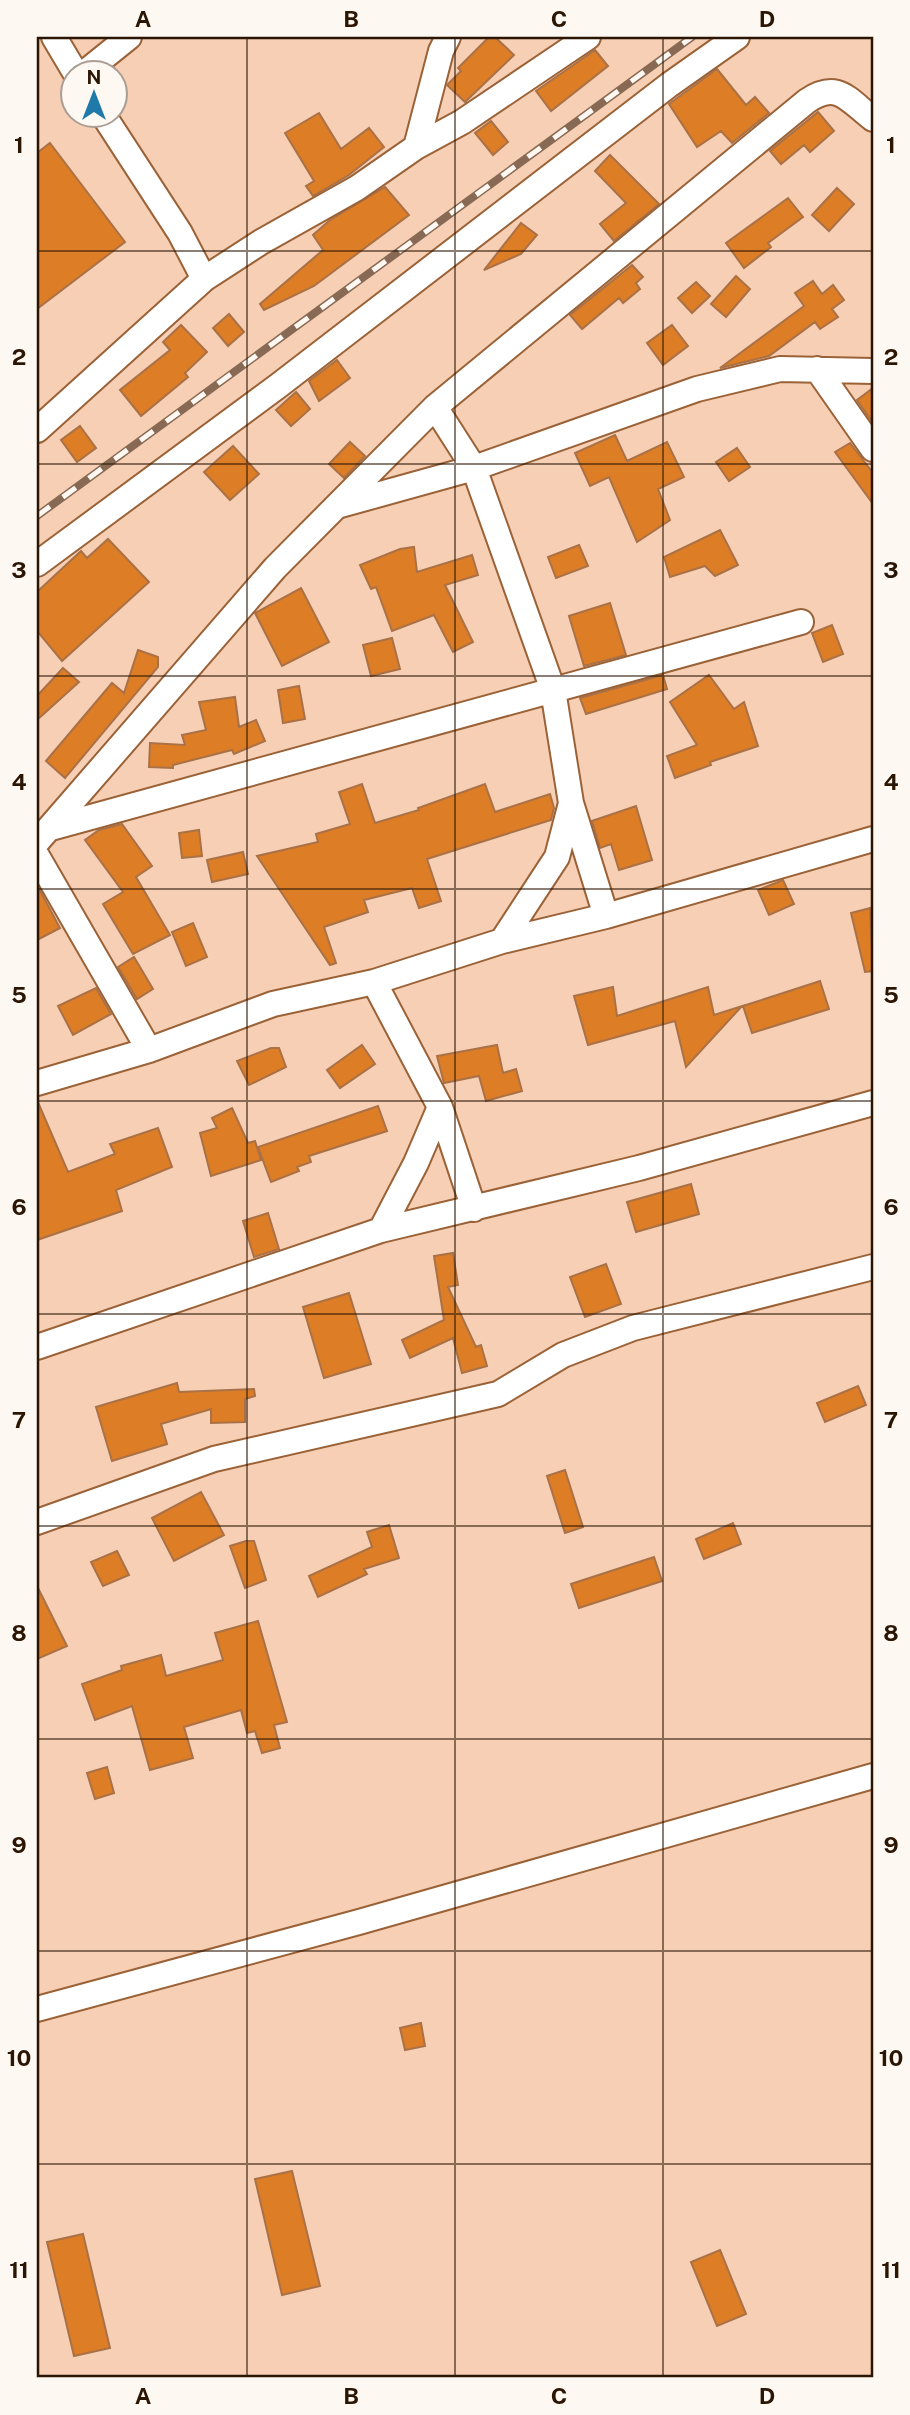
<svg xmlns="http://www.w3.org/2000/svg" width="910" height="2415" font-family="'Public Sans',sans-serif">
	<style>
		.building { fill: #dd7d26; stroke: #aa7146; stroke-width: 2 }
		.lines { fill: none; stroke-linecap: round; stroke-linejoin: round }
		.street-casing { stroke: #9b6237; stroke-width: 28 }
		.street { stroke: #fff; stroke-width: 24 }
		.rail-casing { stroke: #886a54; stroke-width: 8 }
		.rail { stroke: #fef8f3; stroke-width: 5; stroke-dasharray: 16; stroke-linecap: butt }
		.grid { fill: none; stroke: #2b1503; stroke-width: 2; stroke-opacity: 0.55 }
		.neatline { fill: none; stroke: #2b1503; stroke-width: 2.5 }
		.grid-label { font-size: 23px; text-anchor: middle; font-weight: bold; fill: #2b1503 }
	</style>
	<rect width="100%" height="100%" fill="#f6cfb5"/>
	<path class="building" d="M 489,37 L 495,37 L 514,55 L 465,102 L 447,85 L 461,71 L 458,68 Z
		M 595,50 L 608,66 L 551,111 L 536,91 Z
		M 717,69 L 746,105 L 755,97 L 769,113 L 732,143 L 721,131 L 697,147 L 669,104 Z
		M 818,112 L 834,131 L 810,152 L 804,145 L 781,164 L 770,151 Z
		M 319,113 L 341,149 L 369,128 L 384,147 L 349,175 L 313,196 L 306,186 L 314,181 L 285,133 Z
		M 491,121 L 508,142 L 493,155 L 475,133 Z
		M 50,143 L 125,242 L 37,309 L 37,153 Z
		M 610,155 L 659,204 L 614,241 L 600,224 L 626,203 L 595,171 Z
		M 385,187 L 409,215 L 314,286 L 264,310 L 260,304 L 323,250 L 313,235 L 330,220 Z
		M 837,188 L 854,204 L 829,231 L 812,215 Z
		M 788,198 L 803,217 L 768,243 L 771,247 L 744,268 L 726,243 Z
		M 521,223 L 537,235 L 521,254 L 484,270 Z
		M 632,265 L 643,277 L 636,283 L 640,289 L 623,303 L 619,298 L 582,329 L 570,315 Z
		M 736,276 L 750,289 L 726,317 L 711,304 Z
		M 813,281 L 822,294 L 833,285 L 844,300 L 832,309 L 838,317 L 820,329 L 815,322 L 769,356 L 720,368 L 804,306 L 795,293 Z
		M 696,282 L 710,296 L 692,313 L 678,298 Z
		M 229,314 L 244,332 L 228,346 L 213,328 Z
		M 181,325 L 207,352 L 185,373 L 188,377 L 141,416 L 120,390 L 170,350 L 163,342 Z
		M 672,325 L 688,346 L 663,365 L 647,343 Z
		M 337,360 L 350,378 L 319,401 L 309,381 Z
		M 873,388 L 873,423 L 857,400 Z
		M 296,392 L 310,409 L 291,426 L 276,410 Z
		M 80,426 L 96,448 L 77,462 L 61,440 Z
		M 615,435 L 627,461 L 667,442 L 684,477 L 658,489 L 670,520 L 637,542 L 609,477 L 590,486 L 575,453 Z
		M 350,442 L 365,456 L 344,478 L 329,464 Z
		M 850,443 L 873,473 L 873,504 L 835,452 Z
		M 233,446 L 259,474 L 230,500 L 204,472 Z
		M 737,448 L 750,467 L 729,481 L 716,462 Z
		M 720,530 L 738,565 L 715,576 L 705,566 L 670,577 L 664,557 Z
		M 108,539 L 149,582 L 62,661 L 37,631 L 37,592 L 81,551 L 87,558 Z
		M 579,545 L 588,566 L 556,578 L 548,557 Z
		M 414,547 L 417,572 L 472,555 L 478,575 L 445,585 L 473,642 L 453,652 L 434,615 L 392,631 L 376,587 L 371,589 L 360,565 L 400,549 Z
		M 301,588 L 329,642 L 282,666 L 255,613 Z
		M 610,603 L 626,655 L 584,666 L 569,616 Z
		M 832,625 L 843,654 L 823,662 L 812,633 Z
		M 392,638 L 400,669 L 371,676 L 363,645 Z
		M 138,650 L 158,657 L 158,667 L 65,778 L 46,761 L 112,683 L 124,693 Z
		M 63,668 L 79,682 L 37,720 L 37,696 Z
		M 663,675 L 667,689 L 586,714 L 580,698 Z
		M 709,675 L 734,709 L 744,702 L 758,746 L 710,762 L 711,765 L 675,778 L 667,756 L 697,745 L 670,702 Z
		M 299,686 L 305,719 L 283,723 L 278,690 Z
		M 235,697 L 239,727 L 256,720 L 265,741 L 234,754 L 232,750 L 173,765 L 173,768 L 149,767 L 150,743 L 185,745 L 182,735 L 206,730 L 199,702 Z
		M 362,784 L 375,823 L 419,810 L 418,808 L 485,784 L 495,812 L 550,794 L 554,808 L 551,820 L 427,859 L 441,901 L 419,908 L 412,888 L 364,900 L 368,912 L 324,927 L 336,963 L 330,965 L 257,856 L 318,842 L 316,834 L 350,824 L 339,792 Z
		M 636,806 L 652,860 L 619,870 L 611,844 L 600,848 L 592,821 Z
		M 122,824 L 152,866 L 136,877 L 170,935 L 133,954 L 103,904 L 123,892 L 85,840 L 99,830 Z
		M 199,830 L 202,856 L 182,858 L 179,833 Z
		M 243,852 L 248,874 L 212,882 L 207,860 Z
		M 783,880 L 794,904 L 769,915 L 758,890 Z
		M 37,885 L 60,928 L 37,940 Z
		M 870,908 L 873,971 L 865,972 L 851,913 Z
		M 193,923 L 207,957 L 186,966 L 172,932 Z
		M 134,957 L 153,989 L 137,999 L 118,967 Z
		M 820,981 L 829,1009 L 752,1033 L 743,1006 Z
		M 613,987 L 617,1016 L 708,987 L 714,1015 L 742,1006 L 686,1067 L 675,1021 L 588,1045 L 574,996 Z
		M 96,988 L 111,1014 L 73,1035 L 58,1006 Z
		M 362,1045 L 375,1064 L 340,1088 L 327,1070 Z
		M 497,1045 L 503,1073 L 516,1069 L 522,1091 L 486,1101 L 479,1076 L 444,1083 L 437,1056 Z
		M 271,1048 L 279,1048 L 286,1067 L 249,1085 L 237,1061 Z
		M 37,1100 L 68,1172 L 115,1154 L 110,1144 L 158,1128 L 172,1167 L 116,1190 L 122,1211 L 37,1240 Z
		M 378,1106 L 387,1131 L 309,1156 L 311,1162 L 297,1167 L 299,1171 L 271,1182 L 258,1147 Z
		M 232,1108 L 248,1143 L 255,1141 L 261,1160 L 211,1176 L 200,1133 L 217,1128 L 212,1118 Z
		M 691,1184 L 699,1214 L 636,1232 L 627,1202 Z
		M 268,1213 L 279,1249 L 254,1257 L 243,1221 Z
		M 453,1253 L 458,1285 L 448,1287 L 476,1347 L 481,1345 L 487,1366 L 462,1373 L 453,1338 L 410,1358 L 402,1340 L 444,1320 L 434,1256 Z
		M 606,1264 L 621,1304 L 585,1317 L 570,1277 Z
		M 349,1293 L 371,1364 L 324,1378 L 303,1307 Z
		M 177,1383 L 179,1392 L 254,1389 L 255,1396 L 245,1399 L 245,1422 L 211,1423 L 211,1409 L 161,1424 L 167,1444 L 112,1461 L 96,1407 Z
		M 858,1386 L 866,1405 L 825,1422 L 817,1403 Z
		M 565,1470 L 583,1527 L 565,1533 L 547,1476 Z
		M 201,1492 L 224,1535 L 174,1561 L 152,1518 Z
		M 733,1523 L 741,1544 L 704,1559 L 696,1539 Z
		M 389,1525 L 399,1558 L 364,1569 L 367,1574 L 318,1597 L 309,1576 L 372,1547 L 367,1532 Z
		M 246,1541 L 254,1541 L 266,1580 L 245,1588 L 230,1546 Z
		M 117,1551 L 129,1575 L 103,1586 L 91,1562 Z
		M 654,1557 L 662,1581 L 579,1608 L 571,1584 Z
		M 37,1586 L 67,1646 L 37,1659 Z
		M 258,1621 L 287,1722 L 274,1725 L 280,1748 L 262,1753 L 255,1731 L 247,1733 L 241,1710 L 184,1727 L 193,1758 L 150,1770 L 132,1706 L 95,1720 L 82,1684 L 122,1670 L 121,1666 L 161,1655 L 166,1676 L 223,1660 L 215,1633 Z
		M 107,1767 L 114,1793 L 95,1799 L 87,1773 Z
		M 421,2023 L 425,2046 L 405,2050 L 400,2028 Z
		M 292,2171 L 320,2286 L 282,2295 L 255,2179 Z
		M 83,2234 L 110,2348 L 74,2356 L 47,2242 Z
		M 720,2250 L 746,2314 L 717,2326 L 691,2262 Z"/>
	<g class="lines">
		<defs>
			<path id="street" d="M 54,37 L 76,74
				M 83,74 L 129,37
				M 416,147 L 441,51 L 448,37
				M 204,279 L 261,242 L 357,188 L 416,147 L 462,122 L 588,37
				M 817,369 L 873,449
				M 435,407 L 474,468 L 553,690 L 571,803 L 606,916
				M 37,430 L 204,279 L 180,233 L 104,116
				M 337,506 L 474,468 L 697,389 L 780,369 L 873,371
				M 37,564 L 278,386 L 669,85 L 737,37
				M 51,828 L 801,622
				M 37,842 L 275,568 L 435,407 L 807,101 C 838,80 848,100 873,119
				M 37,856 L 149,1050
				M 502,941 L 557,857 L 571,803
				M 374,982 L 440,1107 L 474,1209
				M 37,1083 L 149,1050 L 273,1004 L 374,982 L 502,941 L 606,916 L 873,839
				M 381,1230 L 416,1163 L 440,1107
				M 37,1347 L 381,1230 L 639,1168 L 873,1103
				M 37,1522 L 214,1459 L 498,1394 L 563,1355 L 633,1328 L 873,1267
				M 37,2009 L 359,1922 L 873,1776"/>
		</defs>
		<use href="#street" class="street-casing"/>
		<use href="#street" class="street"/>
		<defs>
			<path id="rail" d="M 37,516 L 692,37"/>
		</defs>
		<use href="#rail" class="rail-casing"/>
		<use href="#rail" class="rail"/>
	</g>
	<path class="grid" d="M 247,37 L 247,2378M 455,37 L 455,2378M 663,37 L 663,2378M 37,251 L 873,251M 37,464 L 873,464M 37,676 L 873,676M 37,889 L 873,889M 37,1101 L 873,1101M 37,1314 L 873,1314M 37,1526 L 873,1526M 37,1739 L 873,1739M 37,1951 L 873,1951M 37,2164 L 873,2164"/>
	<rect width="910" height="2415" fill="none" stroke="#fef8f3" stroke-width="77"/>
	<g transform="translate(94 94)"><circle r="33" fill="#fef8f3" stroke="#aa9d93" stroke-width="2"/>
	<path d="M0-5L12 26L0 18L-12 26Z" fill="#207aa9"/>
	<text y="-10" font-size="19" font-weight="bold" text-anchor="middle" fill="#2b1503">N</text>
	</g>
	<rect x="38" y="38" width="834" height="2338" class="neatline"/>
	<g class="grid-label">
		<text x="143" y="27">A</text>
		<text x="351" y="27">B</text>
		<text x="559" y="27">C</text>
		<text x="767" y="27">D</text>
		<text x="19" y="153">1</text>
		<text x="891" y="153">1</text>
		<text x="19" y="365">2</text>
		<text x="891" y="365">2</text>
		<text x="19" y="578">3</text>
		<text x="891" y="578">3</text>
		<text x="19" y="790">4</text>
		<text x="891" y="790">4</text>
		<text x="19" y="1003">5</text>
		<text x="891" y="1003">5</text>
		<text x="19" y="1215">6</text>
		<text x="891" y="1215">6</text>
		<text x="19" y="1428">7</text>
		<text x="891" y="1428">7</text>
		<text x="19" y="1641">8</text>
		<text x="891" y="1641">8</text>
		<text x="19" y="1853">9</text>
		<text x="891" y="1853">9</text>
		<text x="19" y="2066">10</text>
		<text x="891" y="2066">10</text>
		<text x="19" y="2278">11</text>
		<text x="891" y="2278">11</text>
		<text x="143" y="2404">A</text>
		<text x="351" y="2404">B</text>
		<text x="559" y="2404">C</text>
		<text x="767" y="2404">D</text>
	</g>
</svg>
